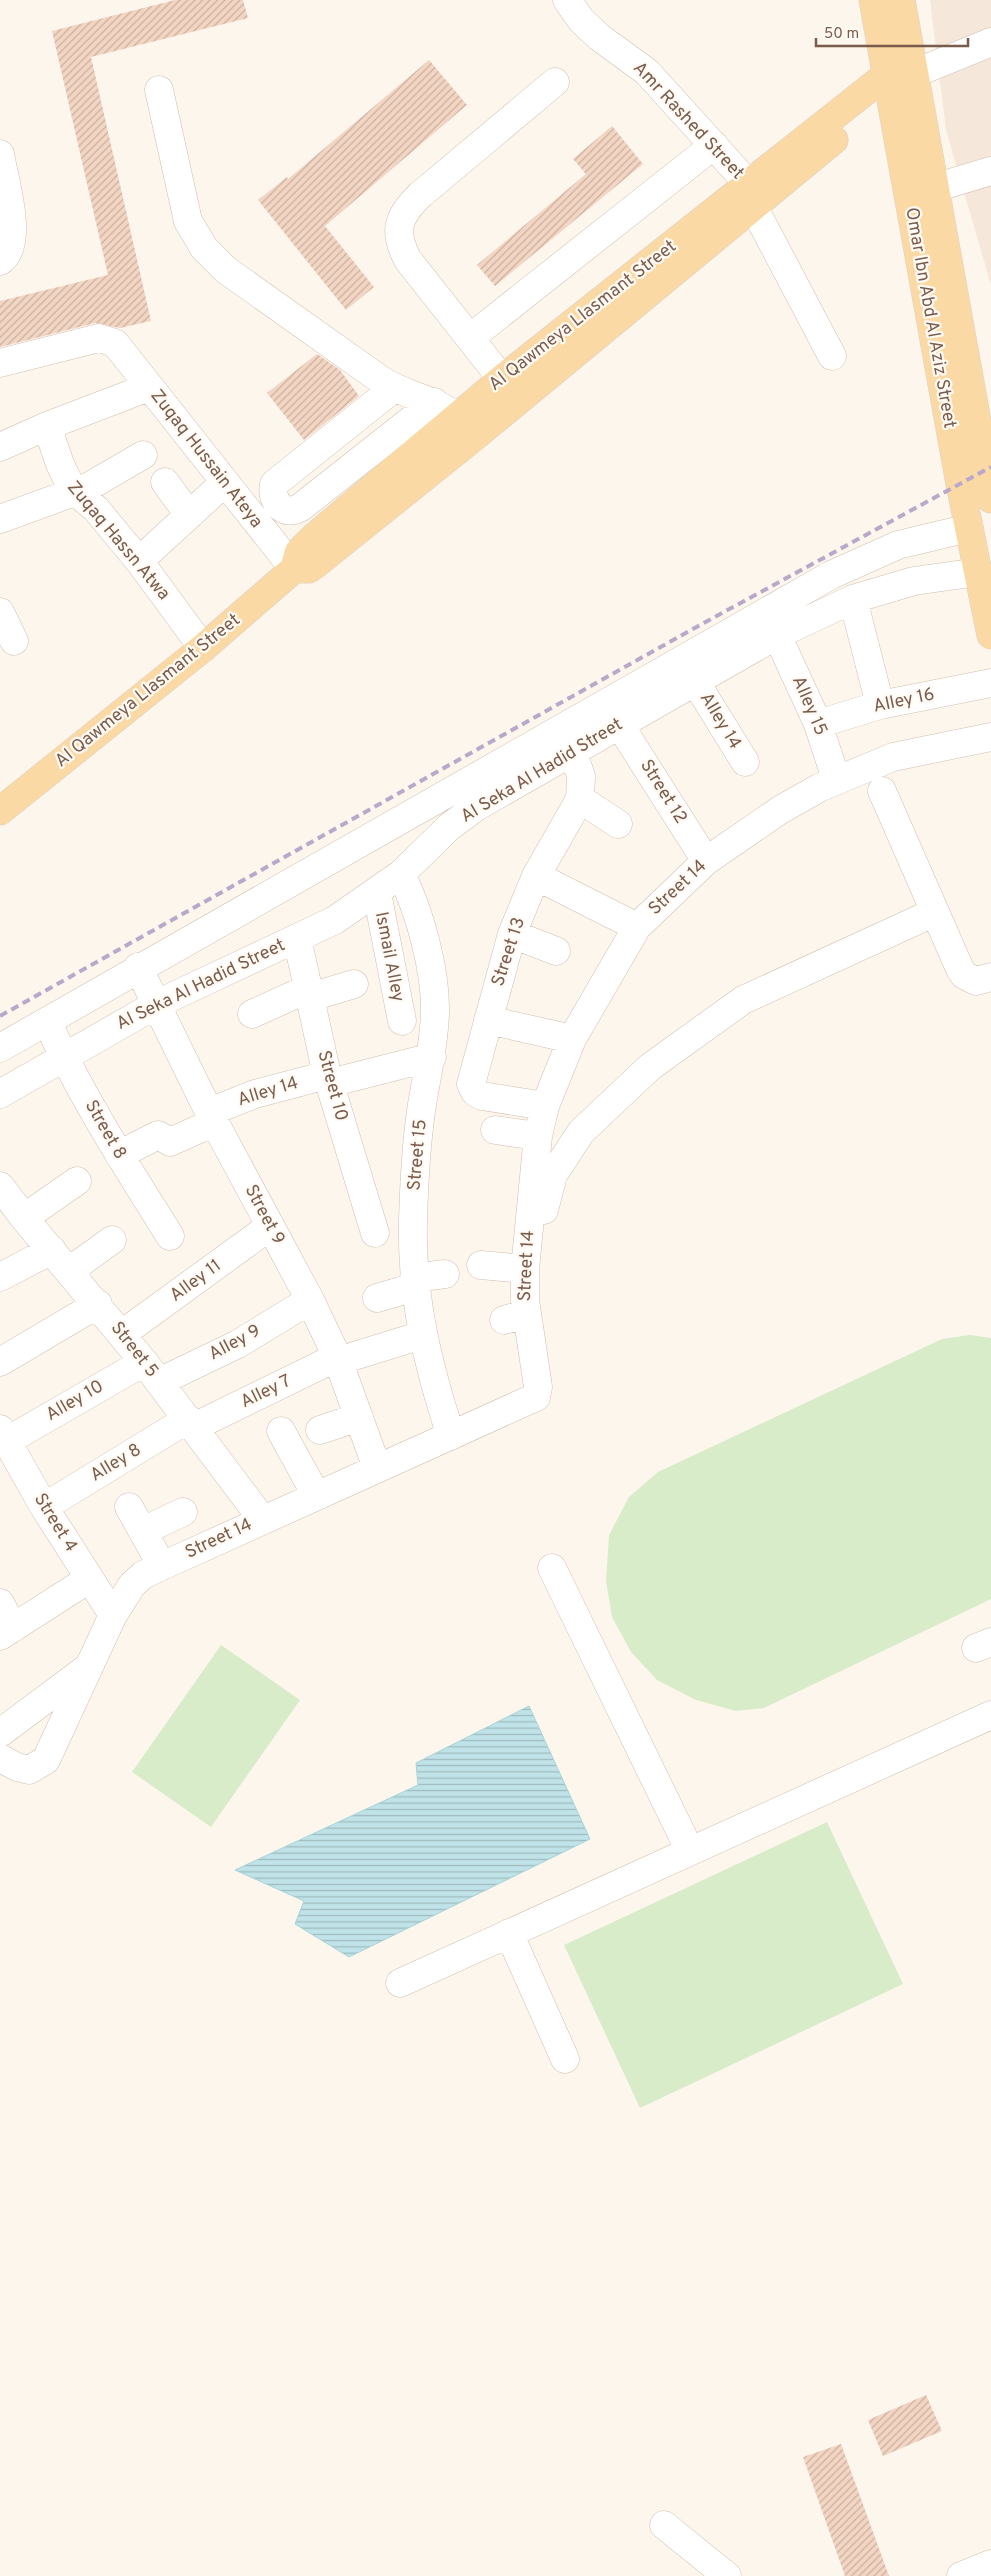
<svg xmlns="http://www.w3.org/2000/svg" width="991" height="2576" font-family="Overpass,sans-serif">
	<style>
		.residential { fill: #f5e8da }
		.garden { fill: #d8ecc9 }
		.water { fill: url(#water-rules); stroke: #a5d3da }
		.building { fill: url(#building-hatch) }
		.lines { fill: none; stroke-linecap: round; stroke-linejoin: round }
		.minor-casing { stroke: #d1beb0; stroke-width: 29 }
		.major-casing { stroke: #dad1cd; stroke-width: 29 }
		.minor { stroke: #fff; stroke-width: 28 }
		.major { stroke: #fbd9a5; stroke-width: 28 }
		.rail { stroke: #b9a8c9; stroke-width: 4; stroke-dasharray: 8 5; stroke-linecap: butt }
		.labels { text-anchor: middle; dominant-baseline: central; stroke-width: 4.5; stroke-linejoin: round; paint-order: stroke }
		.street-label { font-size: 18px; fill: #7a5c4d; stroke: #fffaf3 }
	</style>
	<defs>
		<pattern id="water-rules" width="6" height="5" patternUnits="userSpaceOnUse" patternTransform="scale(1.25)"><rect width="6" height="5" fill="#bfe3e8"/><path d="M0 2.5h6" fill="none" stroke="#a0bbbe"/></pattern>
		<pattern id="building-hatch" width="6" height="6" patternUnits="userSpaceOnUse" patternTransform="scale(1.25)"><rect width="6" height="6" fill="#f3d5c3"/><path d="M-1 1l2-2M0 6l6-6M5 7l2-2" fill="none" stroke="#cab0a1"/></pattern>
	</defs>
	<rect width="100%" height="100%" fill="#fdf6ec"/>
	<path class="residential" d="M 930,0 L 991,0 L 991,285 L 946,130 Z"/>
	<path class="garden" d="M 970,1335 L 991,1338 L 991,1599 L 764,1708 L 736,1711 L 696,1700 L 657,1680 L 631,1652 L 612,1617 L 606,1581 L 609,1535 L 629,1497 L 658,1472 L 942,1339 Z
		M 221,1645 L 300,1700 L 211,1827 L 132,1772 Z
		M 827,1822 L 903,1984 L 640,2108 L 564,1945 Z"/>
	<path class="water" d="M 529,1706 L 590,1839 L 349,1957 L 295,1924 L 304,1901 L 235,1870 L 418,1785 L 416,1763 Z"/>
	<path class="building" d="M 175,0 L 243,0 L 248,18 L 91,57 L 151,321 L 120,328 L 95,323 L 0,347 L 0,301 L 108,275 L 52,31 Z
		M 429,60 L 467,105 L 325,226 L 374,287 L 346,310 L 258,200 L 287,177 L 288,179 Z
		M 612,126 L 643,164 L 495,286 L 477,265 L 586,174 L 573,159 Z
		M 317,354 L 340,370 L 359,396 L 304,440 L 267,393 Z
		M 926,2395 L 942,2431 L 883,2456 L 868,2420 Z
		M 841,2444 L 889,2576 L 845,2576 L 803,2457 Z"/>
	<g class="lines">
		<defs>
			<path id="minor" d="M 567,0 L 581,20 L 599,37 L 647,72 L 743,178 L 754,208 L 832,356
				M 913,74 L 991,42
				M 159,90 L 188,221 L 204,248 L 226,270 L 381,380 C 405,396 434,398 456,417
				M 0,154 C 4,179 25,245 0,261
				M 934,188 L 991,171
				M 470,338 L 714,145
				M 0,363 L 99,338 L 115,343 L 294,569
				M 502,379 L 408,260 C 393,232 397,217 420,195 L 555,82
				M 394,388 L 274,484 C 270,501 284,518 301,507 L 434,402
				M 47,426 L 60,464 L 72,489 L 96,509 L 139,561 L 203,648
				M 0,447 L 47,426 L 149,387
				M 165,482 L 189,515
				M 0,519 L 88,487 L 143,455
				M 139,561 L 224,483
				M 853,599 L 880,705
				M 0,612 L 14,641
				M 777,635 L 818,724 L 836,779
				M 695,681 L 745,762
				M 619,724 L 706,861
				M 818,724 L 880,705 L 991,683
				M 882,791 L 960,969 L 964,975 L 976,981 L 991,977
				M 580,799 L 618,824
				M 401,874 C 420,912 436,971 435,1013 C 434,1047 426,1078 421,1111 C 416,1147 414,1184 413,1221 C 411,1296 428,1366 451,1436
				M 536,876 L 637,927
				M 377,893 L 402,1021
				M 512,934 L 556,951
				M 297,938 L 327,1075 L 375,1233
				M 138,967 L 209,1112 L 310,1300 L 337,1357 L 377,1468
				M 311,997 L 354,984
				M 252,1014 L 309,988
				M 488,1020 L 572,1039
				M 47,1021 C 81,1096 126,1166 170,1236
				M 0,1048 L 831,575 L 898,545 L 969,528
				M 330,1083 L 432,1057
				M 0,1094 L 157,1004 L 335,920 L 401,874 L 449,827 L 476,807 L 777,635 L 853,599 L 914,581 L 978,572
				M 545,1106 L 482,1096 L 475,1092 L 471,1084 L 512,934 L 536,876 L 580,799 L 581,776 L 572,750
				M 209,1112 L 255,1094 L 327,1075
				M 495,1130 L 538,1136
				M 119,1155 L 158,1135 L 170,1142 L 215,1122
				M 0,1186 L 24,1218 L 144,1362 L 262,1519
				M 544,1210 L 553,1175 L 581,1132 L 650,1067 L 743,1000 L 935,912
				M 24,1218 L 77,1181
				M 481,1265 L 525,1269
				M 69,1271 L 112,1240
				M 0,1277 L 52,1250
				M 414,1278 L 445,1274
				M 377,1298 L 415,1287
				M 504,1320 L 526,1314
				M 122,1334 L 269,1227
				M 338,1361 L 422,1335
				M 0,1362 L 98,1304
				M 159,1382 L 238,1344 L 310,1300
				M 194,1427 L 337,1357
				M 0,1429 L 44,1507 L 113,1615
				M 320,1430 L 359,1417
				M 281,1431 L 316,1495
				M 7,1441 L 144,1362
				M 44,1507 L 188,1419
				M 129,1507 L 162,1566
				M 143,1531 L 183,1512
				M 552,1568 L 690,1851
				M 0,1603 L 13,1628
				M 0,1636 L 89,1579
				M 976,1648 L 991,1642
				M 0,1733 L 86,1669
				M 0,1758 L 17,1767 L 29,1770 L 46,1760 L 113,1615 L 132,1585 L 143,1575 L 162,1566 L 536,1397 L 538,1387 L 525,1300 L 525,1269 L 538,1136 L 545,1106 L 572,1039 L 637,927 L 706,861 L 780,810 L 819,788 L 893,757 L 991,737
				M 509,1933 L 565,2059
				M 400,1983 L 991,1715
				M 664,2525 L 727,2576
				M 961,2576 L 991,2564"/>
			<path id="major" d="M 873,0 L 960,484 L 991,635
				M 901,0 L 991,499
				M 294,569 L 309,569 L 316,564 L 473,438 L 834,140
				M 0,811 L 203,648 L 294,569 L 299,552 L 315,536 L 502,379 L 886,75"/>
		</defs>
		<use href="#minor" class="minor-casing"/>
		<use href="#major" class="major-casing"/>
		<use href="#minor" class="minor"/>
		<use href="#major" class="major"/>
		<path class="rail" d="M 0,1016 L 700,625 L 991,467"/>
	</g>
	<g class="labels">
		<g class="street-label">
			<text transform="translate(688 121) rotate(47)">Amr Rashed Street</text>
			<text transform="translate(583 316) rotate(-38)">Al Qawmeya Llasmant Street</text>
			<text transform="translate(930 318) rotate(80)">Omar Ibn Abd Al Aziz Street</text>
			<text transform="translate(206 459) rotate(52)">Zuqaq Hussain Ateya</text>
			<text transform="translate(118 541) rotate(50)">Zuqaq Hassn Atwa</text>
			<text transform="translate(148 691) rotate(-39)">Al Qawmeya Llasmant Street</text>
			<text transform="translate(904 701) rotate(-12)">Alley 16</text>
			<text transform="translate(809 706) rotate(67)">Alley 15</text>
			<text transform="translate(720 721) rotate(59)">Alley 14</text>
			<text transform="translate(542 771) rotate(-31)">Al Seka Al Hadid Street</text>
			<text transform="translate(663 792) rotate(58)">Street 12</text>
			<text transform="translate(678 888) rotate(-43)">Street 14</text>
			<text transform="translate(509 952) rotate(-72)">Street 13</text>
			<text transform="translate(389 957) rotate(79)">Ismail Alley</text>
			<text transform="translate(201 985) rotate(-26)">Al Seka Al Hadid Street</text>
			<text transform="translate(332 1086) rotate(75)">Street 10</text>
			<text transform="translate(268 1092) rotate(-17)">Alley 14</text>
			<text transform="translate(105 1130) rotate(60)">Street 8</text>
			<text transform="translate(418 1155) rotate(-85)">Street 15</text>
			<text transform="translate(264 1215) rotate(62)">Street 9</text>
			<text transform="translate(527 1266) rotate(-87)">Street 14</text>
			<text transform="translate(196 1281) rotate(-36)">Alley 11</text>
			<text transform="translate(235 1343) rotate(-28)">Alley 9</text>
			<text transform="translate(134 1350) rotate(52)">Street 5</text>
			<text transform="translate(266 1392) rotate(-26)">Alley 7</text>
			<text transform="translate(75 1401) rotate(-30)">Alley 10</text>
			<text transform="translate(116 1463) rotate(-31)">Alley 8</text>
			<text transform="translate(55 1523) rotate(58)">Street 4</text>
			<text transform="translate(219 1539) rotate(-25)">Street 14</text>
		</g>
	</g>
	<path d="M816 38v8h152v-8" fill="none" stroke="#7a5c4d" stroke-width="2.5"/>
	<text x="824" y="38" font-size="15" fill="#7a5c4d" stroke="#fffaf3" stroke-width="4" paint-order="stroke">50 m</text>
</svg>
